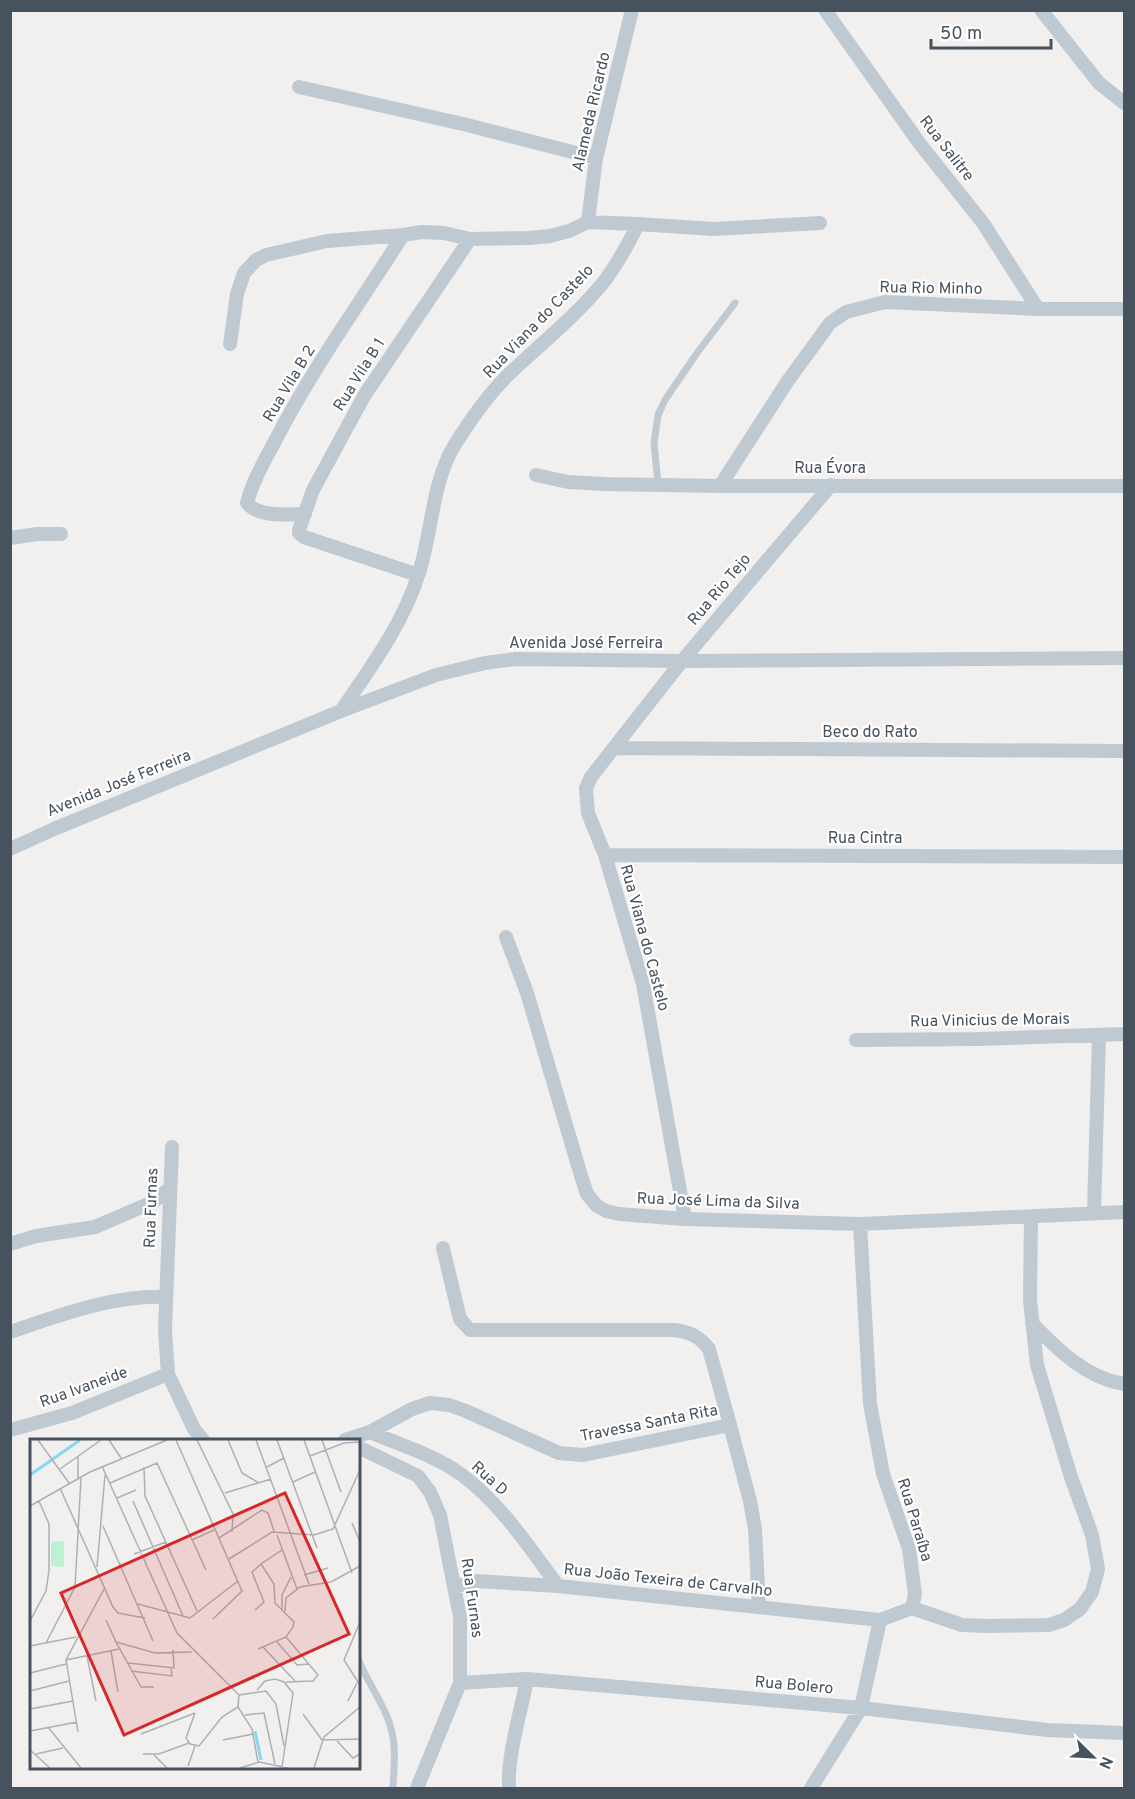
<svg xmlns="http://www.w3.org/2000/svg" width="1135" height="1799" font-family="Overpass,sans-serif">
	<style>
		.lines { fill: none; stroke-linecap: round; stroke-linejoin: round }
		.lane { stroke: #bfc9d2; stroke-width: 7 }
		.street { stroke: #bfc9d2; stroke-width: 14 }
		.labels { text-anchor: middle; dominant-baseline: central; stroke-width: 4.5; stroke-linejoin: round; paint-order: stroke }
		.street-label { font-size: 16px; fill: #46525e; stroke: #fff }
		.inset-river { fill: none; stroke: #86d8f1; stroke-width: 3 }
		.inset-road { fill: none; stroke: #adb0b5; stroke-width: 1.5 }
		.view { fill: #d62828; fill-opacity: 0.15; stroke: #d62828; stroke-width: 3 }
		.inset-edge { fill: none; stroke: #46525e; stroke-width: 3 }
	</style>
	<rect width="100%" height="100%" fill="#f2efef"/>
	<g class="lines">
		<path class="lane" d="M 658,484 L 654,443 L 658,415 L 665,400 L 697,353 L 735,303
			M 358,1658 C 366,1681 382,1700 389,1722 C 397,1744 394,1766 393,1788"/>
		<path class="street" d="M 825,10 L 920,144 L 983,223 L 1038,309
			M 1041,10 L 1099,83 L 1124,103
			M 299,87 L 463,124 L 596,158
			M 588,222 L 596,158 L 632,10
			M 638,224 L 713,229 L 820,223
			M 230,344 L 237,294 L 244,273 L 256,260 L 266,255 L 327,241 L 403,235 L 422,232 L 444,233 L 470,239 L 529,238 L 550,236 L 569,231 L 588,222 L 638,224 C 629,243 619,261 606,279 C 578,315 539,345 506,377 C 486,397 469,422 454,446 C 432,483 432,532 419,573 C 403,624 371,667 341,711
			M 536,475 L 568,482 L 604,484 L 720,486 L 1124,486
			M 720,486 L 787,382 L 830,323 L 846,312 L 885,302 L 1038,309 L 1124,309
			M 305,514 C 288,514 259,518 247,503 C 252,482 265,460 275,441 C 312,369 360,303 403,235
			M 10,538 L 37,534 L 61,534
			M 418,575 L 304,537 L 299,533 L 299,530 L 313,490 L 364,396 L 470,239
			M 615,748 L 1124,751
			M 10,849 L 54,829 L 341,711 L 436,675 L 485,663 L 516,659 L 682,661 L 1124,658
			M 605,855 L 1124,857
			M 506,937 L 527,993 L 582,1179 L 587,1194 L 597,1206 L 606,1211 L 619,1214 L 685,1219 L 860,1224 L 1124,1212
			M 856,1040 L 978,1039 L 1124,1034
			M 172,1147 L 165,1330 L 168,1374 L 194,1429 L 203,1440
			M 1094,1212 L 1099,1035
			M 685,1219 L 643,984 L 605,855 L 588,813 L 586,788 L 591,777 L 682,661 L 831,485
			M 10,1244 L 36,1236 L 95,1227 L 153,1202 L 169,1189
			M 443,1248 L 460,1319 L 470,1330 L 674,1330 C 690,1332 699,1336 709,1349 L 730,1425
			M 1032,1323 C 1058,1350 1086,1378 1124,1384
			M 10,1332 C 60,1315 113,1295 166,1297
			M 10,1430 L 72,1413 L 168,1374
			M 370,1432 C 400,1445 435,1455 462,1475 C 501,1504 529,1547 558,1586
			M 345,1440 L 370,1432 L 412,1409 L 430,1403 L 449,1405 L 466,1411 L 559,1453 L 583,1455 L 730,1425 L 750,1501 L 755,1529 L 759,1607
			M 358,1447 L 418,1476 L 430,1492 L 440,1515 L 460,1617 L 460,1683 L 417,1788
			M 454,1587 L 476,1581 L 558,1586 L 880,1620
			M 912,1608 L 962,1625 L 986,1626 L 1049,1625 L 1064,1620 L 1080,1609 L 1092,1592 L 1098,1569 L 1092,1535 L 1071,1477 L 1037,1365 L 1030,1300 L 1031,1218
			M 460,1683 L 527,1679 L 861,1708 L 1047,1730 L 1124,1733
			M 509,1788 C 507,1756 521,1712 527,1679
			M 811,1788 L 861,1708 L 880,1620 L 912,1608 L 915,1594 L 909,1549 L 883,1474 L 870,1404 L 860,1224"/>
	</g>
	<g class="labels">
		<g class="street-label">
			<text transform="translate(592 112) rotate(-77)">Alameda Ricardo</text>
			<text transform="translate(946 149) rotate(52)">Rua Salitre</text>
			<text transform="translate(931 289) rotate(1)">Rua Rio Minho</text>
			<text transform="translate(539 322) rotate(-46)">Rua Viana do Castelo</text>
			<text transform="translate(360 375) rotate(-58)">Rua Vila B 1</text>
			<text transform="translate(290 384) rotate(-59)">Rua Vila B 2</text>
			<text x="830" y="469">Rua Évora</text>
			<text transform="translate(720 590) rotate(-50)">Rua Rio Tejo</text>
			<text x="586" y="644">Avenida José Ferreira</text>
			<text x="870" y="733">Beco do Rato</text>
			<text transform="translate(119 784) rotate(-22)">Avenida José Ferreira</text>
			<text x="865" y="839">Rua Cintra</text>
			<text transform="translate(644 938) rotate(75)">Rua Viana do Castelo</text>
			<text transform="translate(990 1021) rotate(-1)">Rua Vinicius de Morais</text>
			<text transform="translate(718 1202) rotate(2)">Rua José Lima da Silva</text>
			<text transform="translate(152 1208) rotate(-88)">Rua Furnas</text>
			<text transform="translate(84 1388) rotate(-20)">Rua Ivaneide</text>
			<text transform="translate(649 1424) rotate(-11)">Travessa Santa Rita</text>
			<text transform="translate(489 1479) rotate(42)">Rua D</text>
			<text transform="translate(914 1520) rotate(73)">Rua Paraíba</text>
			<text transform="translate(668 1581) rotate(6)">Rua João Texeira de Carvalho</text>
			<text transform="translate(471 1598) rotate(82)">Rua Furnas</text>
			<text transform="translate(794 1686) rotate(5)">Rua Bolero</text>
		</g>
	</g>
	<g transform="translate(30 1439)">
		<rect width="330" height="330" fill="#f2efef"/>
		<path d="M 34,102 L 34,128 L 21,127 L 21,103 Z" fill="#bcf2d2"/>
		<path class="inset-river" d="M 0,36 L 50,1M 225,292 L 231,321"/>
		<path class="inset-road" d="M 8,1 L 39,44M 79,1 L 91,19M 146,1 L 212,152 L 183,180M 167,1 L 203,75 L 202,93M 198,1 L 212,34 L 229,44M 226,1 L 279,145M 247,1 L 287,109M 274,1 L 322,134M 292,1 L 311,53M 48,17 L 48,39M 280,17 L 314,4 L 330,3M 72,27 L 147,194 L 209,256M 114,28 L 115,57 L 167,172M 237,28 L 254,19M 30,30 L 71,1M 263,43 L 285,33M 80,44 L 127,24 L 176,131M 30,49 L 83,168 L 88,174 L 115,179M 195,54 L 241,40M 87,59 L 106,51M 103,62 L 153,177M 0,67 L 60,33 L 137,1M 322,84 L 330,103M 73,87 L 123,202M 247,96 L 267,150M 189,99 L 232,71 L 238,74 L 244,92M 162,101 L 184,91M 104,115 L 136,103M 199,120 L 242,93 L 284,96 L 303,90 L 330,31M 67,128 L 75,36M 274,136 L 298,129M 108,165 L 160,179 L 208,142M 252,170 L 252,156 L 261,138M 225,171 L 234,163 L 222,133 L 231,125M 255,172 L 256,159 L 270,148 L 301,143 L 330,127M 76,181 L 86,203M 0,182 L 16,152 L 19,131 L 19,85 L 9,62M 330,183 L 314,221 L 330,246M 247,203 L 267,226 L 279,225M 16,204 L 45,148 L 51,39M 0,207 L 46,198M 233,208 L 265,242M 228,210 L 256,198 L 263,188 L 264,183 L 245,164 L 244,145 L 231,125 L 252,111M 81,212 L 88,253M 57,217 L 66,262M 36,221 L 89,210M 98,224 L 144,229 L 143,211M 101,232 L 142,237 L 141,229M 0,234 L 36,225M 256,243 L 283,242 L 288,236 L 256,198M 124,248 L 111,248 L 86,203 L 125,214 L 162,213M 227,251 L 235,242 L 245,240 L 254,243 L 263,254 L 252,328M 0,252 L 39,242M 318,262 L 327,244M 208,268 L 222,290 L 228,323M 0,270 L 43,262M 165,274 L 156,299 L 160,305 L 169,307 L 192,278 L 208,268 L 209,256 L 236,252 L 246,265 L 254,307M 273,275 L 292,301 L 330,300M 215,276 L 234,274 L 245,325M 18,288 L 51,329M 0,292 L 47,283M 48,293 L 36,221 L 74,150M 111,295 L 165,274M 193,301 L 223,295M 307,302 L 323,319 L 330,315M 0,311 L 20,329M 6,315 L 33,309M 113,315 L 129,315 L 159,304M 124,316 L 137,329M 158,327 L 165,307M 210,329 L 229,323 L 258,329M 284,329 L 294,298 L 330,268"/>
		<path class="view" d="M 255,54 L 319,195 L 94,296 L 31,154 Z"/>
		<rect width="330" height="330" class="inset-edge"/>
	</g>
	<rect width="1135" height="1799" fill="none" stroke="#46525e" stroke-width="24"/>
	<g transform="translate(1093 1757) rotate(114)" stroke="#ffffff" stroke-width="4.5" paint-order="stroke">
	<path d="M0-4.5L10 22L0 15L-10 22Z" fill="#46525e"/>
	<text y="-9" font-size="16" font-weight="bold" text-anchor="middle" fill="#46525e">N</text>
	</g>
	<path d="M931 39v9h120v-9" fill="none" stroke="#46525e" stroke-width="3"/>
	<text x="940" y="39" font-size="18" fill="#46525e" stroke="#ffffff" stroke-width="4.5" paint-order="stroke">50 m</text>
</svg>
